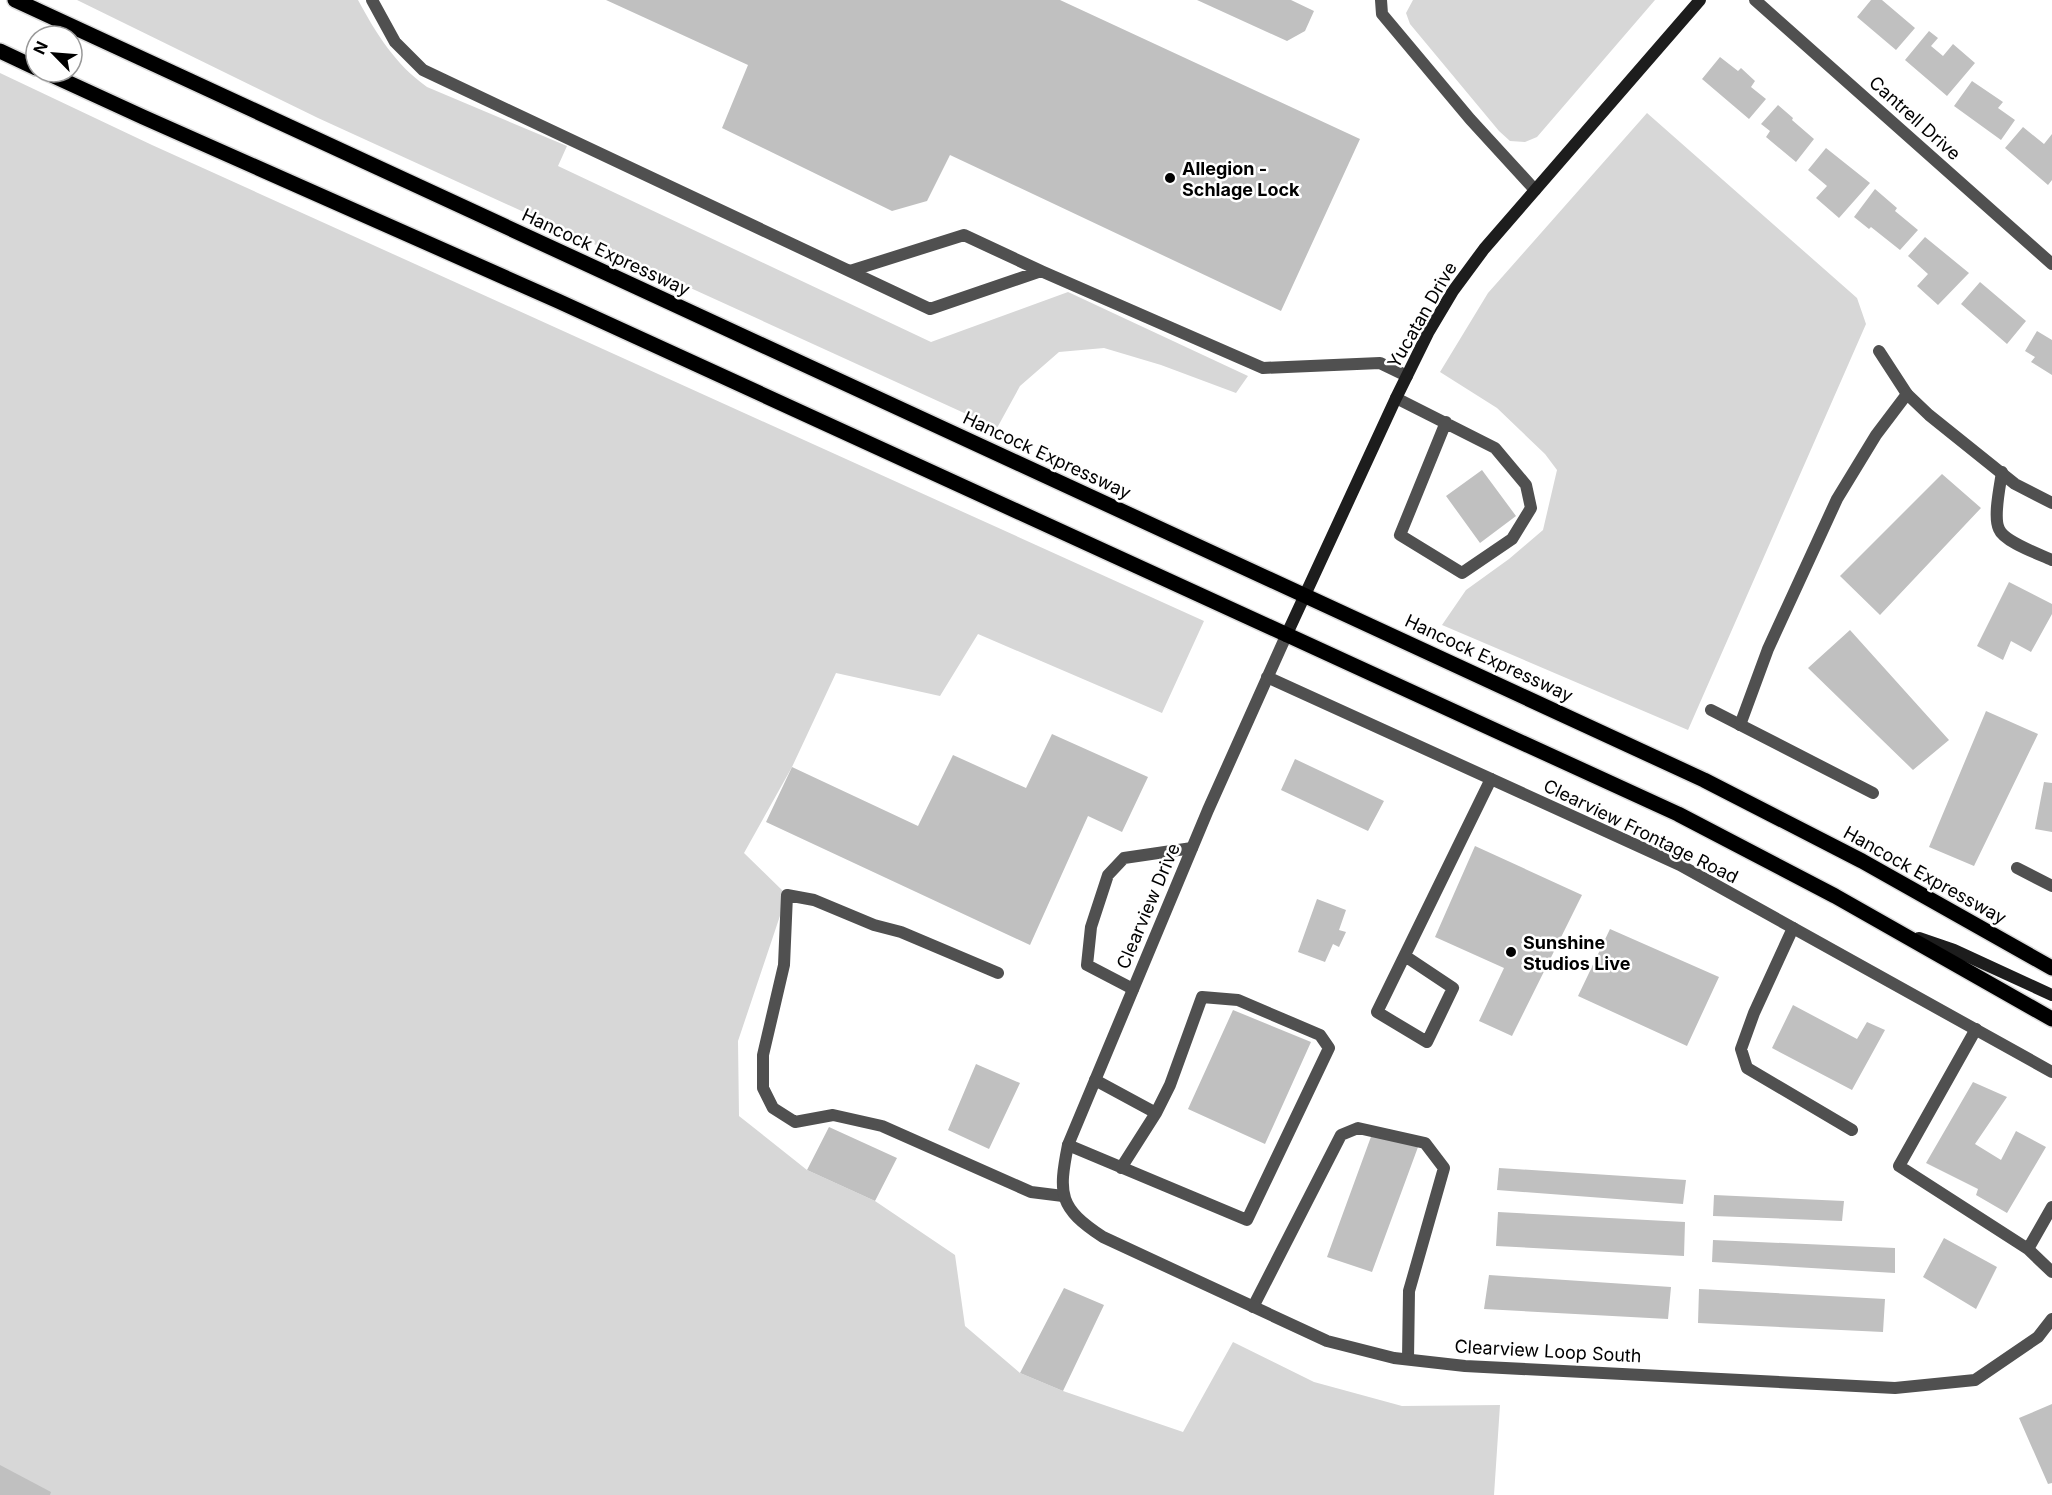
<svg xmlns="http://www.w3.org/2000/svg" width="2052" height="1495" font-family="Inter,sans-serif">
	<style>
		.green { fill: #d7d7d7 }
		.building { fill: #c0c0c0 }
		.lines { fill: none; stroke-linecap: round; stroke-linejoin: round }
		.primary-casing { stroke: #dbdbdb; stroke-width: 18 }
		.lane { stroke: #505050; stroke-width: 12 }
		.street { stroke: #505050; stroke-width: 12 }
		.secondary { stroke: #1d1d1d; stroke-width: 12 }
		.primary { stroke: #000; stroke-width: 15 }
		.poi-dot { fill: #000; stroke: #fff; stroke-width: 2 }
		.labels { text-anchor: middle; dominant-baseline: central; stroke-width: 5; stroke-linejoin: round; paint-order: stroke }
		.street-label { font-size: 18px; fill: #000; stroke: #fff }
		.poi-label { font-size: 18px; font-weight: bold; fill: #000; stroke: #fff; text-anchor: start }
	</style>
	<rect width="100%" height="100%" fill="#fff"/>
	<path class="green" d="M 77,0 L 358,0 C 377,35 395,64 427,87 L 567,146 L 558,166 L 931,342 L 1068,292 L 1248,376 L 1236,393 L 1161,365 L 1104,348 L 1059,352 L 1020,386 L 997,428 L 318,118 Z
		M 1413,0 L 1655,0 L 1537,137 L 1525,142 L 1510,141 L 1499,131 L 1410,24 L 1406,13 Z
		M 0,73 L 152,145 L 1204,621 L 1162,713 L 978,634 L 940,696 L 836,673 L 792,767 L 744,853 L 787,895 L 738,1041 L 739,1116 L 807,1170 L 875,1201 L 955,1255 L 965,1326 L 1020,1373 L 1063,1391 L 1183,1432 L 1233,1342 L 1314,1382 L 1402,1406 L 1500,1405 L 1494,1495 L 0,1495 Z
		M 1647,113 L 1857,298 L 1866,324 L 1688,730 L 1442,625 L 1466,590 L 1509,559 L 1543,530 L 1557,470 L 1545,454 L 1497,408 L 1440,372 L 1488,293 Z"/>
	<path class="building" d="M 606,0 L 1060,0 L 1360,139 L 1281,311 L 950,155 L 927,201 L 892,211 L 722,128 L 748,65 Z
		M 1197,0 L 1291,0 L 1314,11 L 1305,31 L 1287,41 Z
		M 1871,0 L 1882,0 L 1915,28 L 1896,50 L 1857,17 Z
		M 1929,31 L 1938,38 L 1931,46 L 1943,56 L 1953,44 L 1975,63 L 1947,96 L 1905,60 Z
		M 1720,57 L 1738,71 L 1741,68 L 1755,81 L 1751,87 L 1766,99 L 1749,119 L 1702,79 Z
		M 1972,81 L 2003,102 L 1998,108 L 2015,120 L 2001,140 L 1954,106 Z
		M 1778,105 L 1793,118 L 1792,120 L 1814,139 L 1796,162 L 1766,137 L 1770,131 L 1761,124 Z
		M 2023,127 L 2044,144 L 2052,134 L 2052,180 L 2048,185 L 2005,148 Z
		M 1826,148 L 1870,183 L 1839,218 L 1816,198 L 1827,186 L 1808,170 Z
		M 1875,189 L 1897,208 L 1895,211 L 1918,230 L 1900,250 L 1871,227 L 1869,229 L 1854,217 Z
		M 1925,237 L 1969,273 L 1938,305 L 1917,286 L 1928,274 L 1908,256 Z
		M 1980,282 L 2026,321 L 2007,344 L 1961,304 Z
		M 2037,331 L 2052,340 L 2052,375 L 2031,362 L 2035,357 L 2025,351 Z
		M 1482,470 L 1516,516 L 1480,543 L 1446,496 Z
		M 1942,474 L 1981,508 L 1880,615 L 1840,576 Z
		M 2009,582 L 2052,604 L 2052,614 L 2031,652 L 2011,641 L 2003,660 L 1977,646 Z
		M 1850,630 L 1949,740 L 1913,770 L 1808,668 Z
		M 1986,711 L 2038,734 L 1974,866 L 1929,847 Z
		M 1052,734 L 1148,777 L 1122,832 L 1088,816 L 1030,945 L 766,822 L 792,767 L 918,826 L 953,755 L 1026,788 Z
		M 1295,759 L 1384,801 L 1368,831 L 1281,790 Z
		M 2044,782 L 2052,783 L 2052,832 L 2035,829 Z
		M 1475,846 L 1582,895 L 1512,1036 L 1479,1021 L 1504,968 L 1435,937 Z
		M 1317,899 L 1346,910 L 1339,930 L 1346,932 L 1339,947 L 1333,944 L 1325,962 L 1298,952 Z
		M 1610,929 L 1719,977 L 1687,1046 L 1578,996 Z
		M 1793,1005 L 1857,1039 L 1867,1022 L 1885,1030 L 1852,1090 L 1772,1048 Z
		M 1233,1010 L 1311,1042 L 1265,1144 L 1188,1109 Z
		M 976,1064 L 1020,1083 L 989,1149 L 948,1130 Z
		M 1973,1082 L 2007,1097 L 1975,1144 L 2001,1160 L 2016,1131 L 2046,1147 L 2007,1213 L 1976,1195 L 1978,1189 L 1926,1163 Z
		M 829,1127 L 897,1158 L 875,1201 L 807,1170 Z
		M 1372,1134 L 1418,1147 L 1372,1272 L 1327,1257 Z
		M 1499,1168 L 1686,1180 L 1683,1204 L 1497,1190 Z
		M 1714,1195 L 1844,1201 L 1842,1221 L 1713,1216 Z
		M 1498,1212 L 1685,1222 L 1684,1256 L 1496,1246 Z
		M 1944,1238 L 1997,1267 L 1976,1309 L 1923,1277 Z
		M 1713,1240 L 1895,1248 L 1895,1273 L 1712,1262 Z
		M 1489,1275 L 1671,1287 L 1668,1319 L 1484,1309 Z
		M 1064,1288 L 1104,1305 L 1063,1391 L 1020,1373 Z
		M 1699,1289 L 1885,1299 L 1883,1332 L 1698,1323 Z
		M 2052,1404 L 2052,1483 L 2048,1484 L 2019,1418 Z
		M 0,1465 L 51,1492 L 50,1495 L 0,1495 Z"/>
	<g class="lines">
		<defs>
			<path id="primary" d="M 15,0 L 1704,780 L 1862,861 L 2052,968
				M 0,51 L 36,68
				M 45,72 L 143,117 L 558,301 L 1678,814 L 1835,896 L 2052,1019"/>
		</defs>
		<use href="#primary" class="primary-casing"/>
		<path class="lane" d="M 372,0 L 395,42 L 423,70 L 930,309 L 1041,271
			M 1381,0 L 1382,14 L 1470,119 L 1535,190
			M 850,271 L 964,235 L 1041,271 L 1263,368 L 1380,363 L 1407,376
			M 1879,351 L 1907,394
			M 1396,398 L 1495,448 L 1526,485 L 1531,508 L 1512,539 L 1462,573 L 1400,535 L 1446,422
			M 2002,472 C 2000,486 1993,517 1999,529 C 2004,542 2039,554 2052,560
			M 1711,710 L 1873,793
			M 2017,868 L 2052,886
			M 1793,928 L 1754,1013 L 1741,1049 L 1747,1068 L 1852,1130
			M 1405,956 L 1453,988 L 1427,1042 L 1377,1012 L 1491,779
			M 998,973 L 901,932 L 874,925 L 814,900 L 787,895 L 784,965 L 763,1055 L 763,1088 L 773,1108 L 795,1122 L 833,1115 L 882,1126 L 1031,1192 L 1063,1196
			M 1133,989 L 1087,965 L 1091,927 L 1108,875 L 1124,858 L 1192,848
			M 1976,1029 L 1899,1166 L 2028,1249
			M 1095,1080 L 1156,1113
			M 1068,1145 L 1247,1220 L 1329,1048 L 1320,1035 L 1238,1000 L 1202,997 L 1170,1085 L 1156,1113 L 1121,1168
			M 2052,1207 L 2028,1249 L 2052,1272
			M 1253,1307 L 1341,1135 L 1358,1128 L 1425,1143 L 1444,1168 L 1409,1291 L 1408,1359"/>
		<path class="street" d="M 1755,0 L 2052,264
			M 1286,636 L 1208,810 L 1068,1145 C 1058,1195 1059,1208 1103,1237 L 1327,1341 L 1394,1358 L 1465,1366 L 1895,1388 L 1975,1380 L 2038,1337 L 2052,1319
			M 1267,677 L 1680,865 L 2052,1072
			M 1740,725 L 1768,649 L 1837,499 L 1876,435 L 1907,394 L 1929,415 L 2015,484 L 2052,503"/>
		<path class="secondary" d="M 1286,636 L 1396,398 L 1428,333 L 1453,291 L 1484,249 L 1700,0
			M 1919,938 L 1954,950 L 2052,995"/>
		<use href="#primary" class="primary"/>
	</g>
	<g class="poi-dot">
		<circle cx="1170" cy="178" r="6"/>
		<circle cx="1511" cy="952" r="6"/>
	</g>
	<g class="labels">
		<g class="street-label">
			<text transform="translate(1915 118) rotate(42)">Cantrell Drive</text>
			<text transform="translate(606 252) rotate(25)">Hancock Expressway</text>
			<text transform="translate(1422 315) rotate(-60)">Yucatan Drive</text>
			<text transform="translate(1047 455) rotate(25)">Hancock Expressway</text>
			<text transform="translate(1489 658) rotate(25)">Hancock Expressway</text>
			<text transform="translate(1641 831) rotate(26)">Clearview Frontage Road</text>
			<text transform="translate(1925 875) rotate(29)">Hancock Expressway</text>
			<text transform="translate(1148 906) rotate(-67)">Clearview Drive</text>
			<text transform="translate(1548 1351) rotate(3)">Clearview Loop South</text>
		</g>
		<g class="poi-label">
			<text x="1182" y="168">Allegion -<tspan x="1182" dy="21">Schlage Lock</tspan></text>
			<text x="1523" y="942">Sunshine<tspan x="1523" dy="21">Studios Live</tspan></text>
		</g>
	</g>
	<g transform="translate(54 54) rotate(295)"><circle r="28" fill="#ffffff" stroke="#999999" stroke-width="1.5"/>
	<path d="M0-4.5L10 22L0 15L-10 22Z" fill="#000000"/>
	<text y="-9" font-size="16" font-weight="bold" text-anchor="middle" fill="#000000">N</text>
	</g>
</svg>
